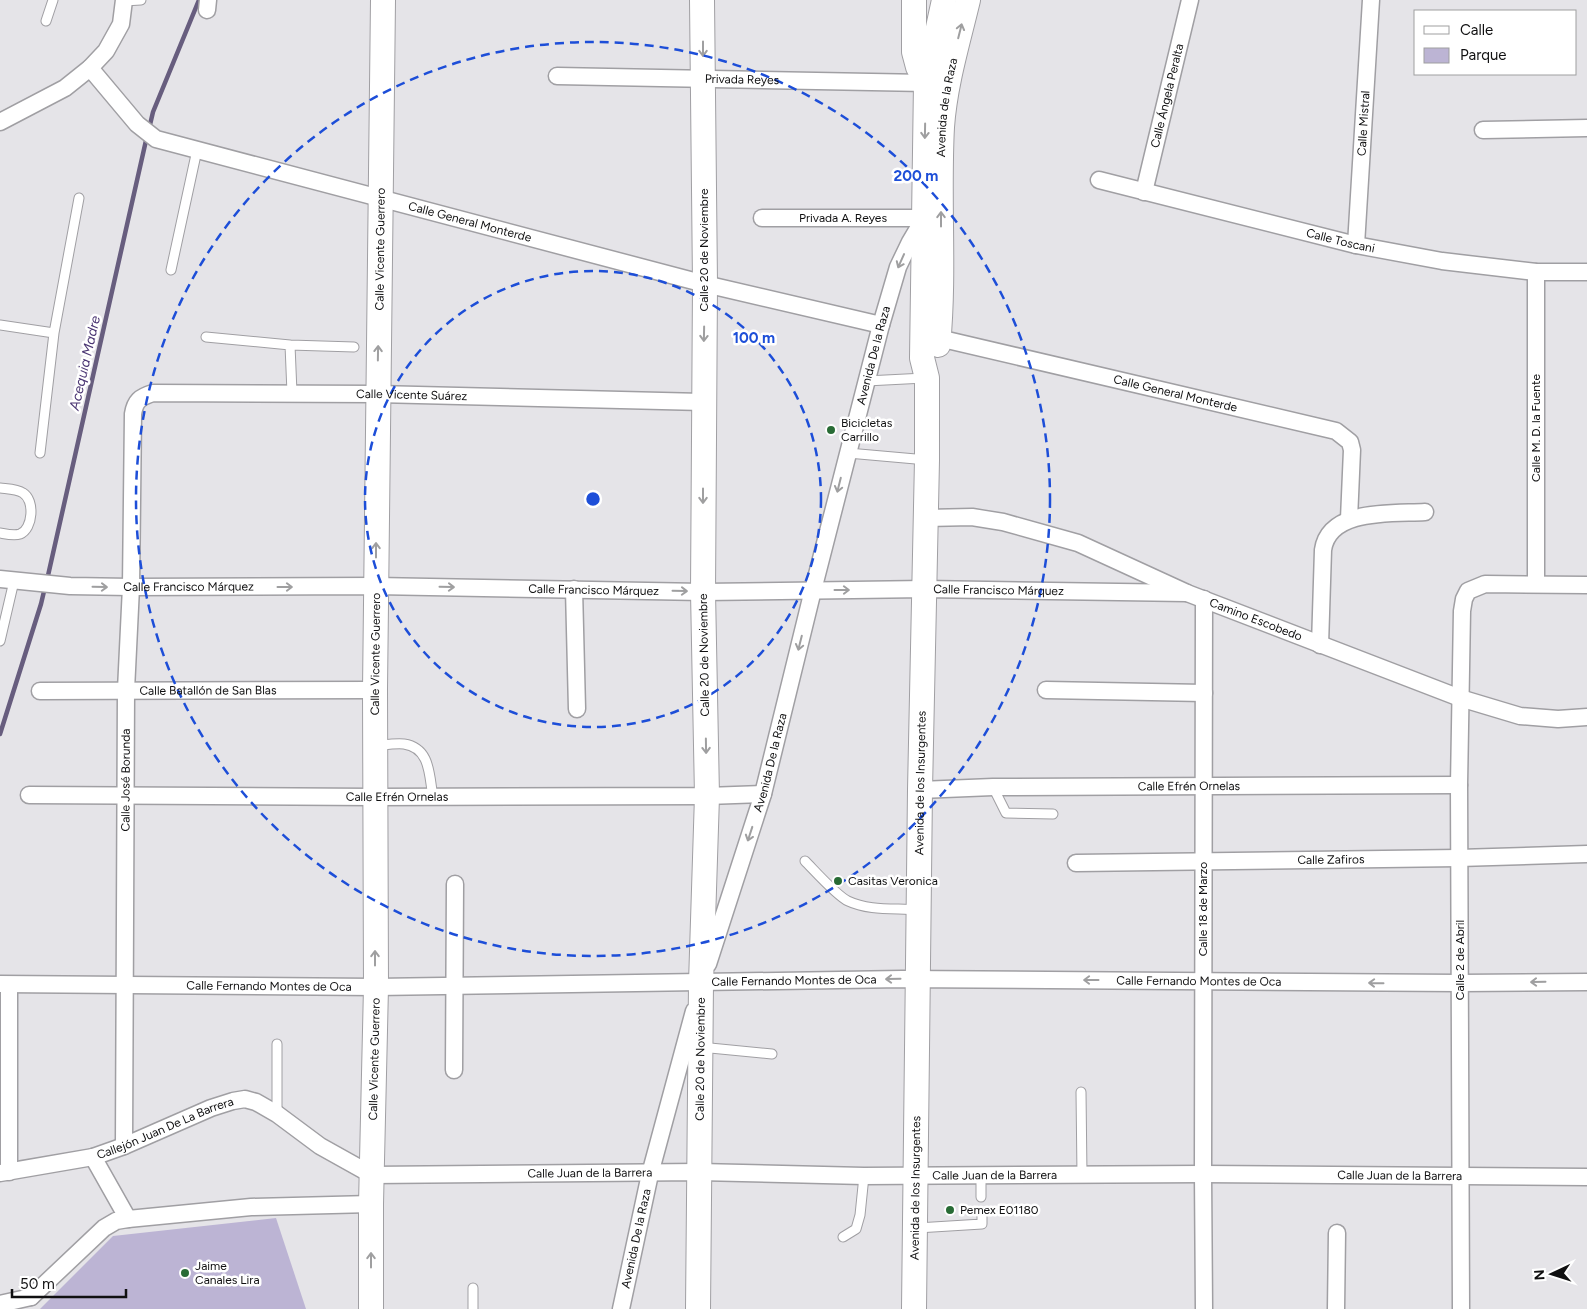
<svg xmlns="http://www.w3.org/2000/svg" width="1587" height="1309" font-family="Figtree,sans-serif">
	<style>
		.green { fill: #bcb4d4 }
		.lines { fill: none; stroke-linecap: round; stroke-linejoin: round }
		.stream { stroke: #675d7e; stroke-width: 4.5 }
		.lane-casing { stroke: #a09fa3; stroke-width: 11 }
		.street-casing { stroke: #a09fa3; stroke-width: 19 }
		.secondary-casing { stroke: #a09fa3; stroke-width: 26 }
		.lane { stroke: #fff; stroke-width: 9 }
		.street { stroke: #fff; stroke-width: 16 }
		.secondary { stroke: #fff; stroke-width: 24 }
		.oneway { stroke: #9f9fa0 }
		.ring { fill: none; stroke: #1d4ed8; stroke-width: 2.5; stroke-dasharray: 9 6 }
		.poi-dot { fill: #286b35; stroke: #fff; stroke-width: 2 }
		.labels { text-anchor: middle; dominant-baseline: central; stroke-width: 5; stroke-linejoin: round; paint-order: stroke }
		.street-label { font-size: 12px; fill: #101011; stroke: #fff }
		.poi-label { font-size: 12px; fill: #101011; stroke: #fff; text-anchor: start }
		.water-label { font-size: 14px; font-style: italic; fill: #4b3673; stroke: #fff }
		.centre { fill: #1d4ed8; stroke: #fff; stroke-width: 2.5 }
		.ring-label { font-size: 15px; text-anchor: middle; font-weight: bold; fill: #1d4ed8; stroke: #fff; stroke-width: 5; stroke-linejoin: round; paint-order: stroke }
	</style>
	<rect width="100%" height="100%" fill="#e5e4e8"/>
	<path class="green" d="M 276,1218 L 306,1309 L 40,1309 L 113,1236 Z"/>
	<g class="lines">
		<path class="stream" d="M 149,129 L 153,112 L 199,0
			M 47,580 L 147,136
			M 0,734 L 41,604 L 45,587"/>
		<defs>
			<path id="lane" d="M 124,1 L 141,0
				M 46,21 L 53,0
				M 171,270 L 197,150
				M 0,325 L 54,333
				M 206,337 L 290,345 L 292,393
				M 290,345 L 354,347
				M 866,381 L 925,378
				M 40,453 L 54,333 L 79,198
				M 848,453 L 927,460
				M 0,488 C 8,489 17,489 23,493 C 35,500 33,529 20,534 C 14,536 6,534 0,533
				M 0,641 L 14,581
				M 376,746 C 385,745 395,743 404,744 C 431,748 429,776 433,797
				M 993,787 L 1006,813 L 1053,814
				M 805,861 C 814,870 837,896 848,901 C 869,911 895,908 918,910
				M 700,1047 L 772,1054
				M 1081,1092 L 1082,1175
				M 277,1114 L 277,1044
				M 981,1176 L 981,1197
				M 917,1228 L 982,1224 L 982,1214
				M 843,1237 L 856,1229 L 860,1215 L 864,1176
				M 473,1288 L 473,1309"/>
			<g id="street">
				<path d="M 207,10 L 208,0"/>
				<path id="s1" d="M 90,68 L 137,124 L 156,139 L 705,284 L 881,325"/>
				<path id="s2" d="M 557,76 L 926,83"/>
				<path d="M 0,122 L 65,88 L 90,68 L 106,51 L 121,24 L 124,0"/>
				<path d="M 1483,130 L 1587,128"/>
				<path id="s3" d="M 1099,180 L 1356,245 L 1442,261 L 1536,272 L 1587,272"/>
				<path id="s4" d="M 1144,192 L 1190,0"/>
				<path id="s5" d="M 762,218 L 924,218"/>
				<path id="s6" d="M 1356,245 L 1371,0"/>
				<path d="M 1536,272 L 1536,584"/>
				<path id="s7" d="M 930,336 L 1336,431 L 1350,442 L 1352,450 L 1349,519"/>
				<path id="s8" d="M 926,518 L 972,517 L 1003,522 L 1078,543 L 1187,593 L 1460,698 L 1520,716 L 1558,719 L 1587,717"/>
				<path id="s9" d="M 0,579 L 70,586 L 131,587 L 376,586 L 703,592 L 925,589 L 1187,593"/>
				<path d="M 574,589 L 577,709"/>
				<path d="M 1204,599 L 1203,1174 L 1204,1309"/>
				<path d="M 1320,645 L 1323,550 C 1329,508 1393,514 1425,512"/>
				<path d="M 1046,690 L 1204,693"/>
				<path id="s10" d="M 40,691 L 375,690"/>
				<path id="s11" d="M 920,790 L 993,787 L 1459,785"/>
				<path id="s12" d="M 29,795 L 374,797 L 707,796 L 763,794"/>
				<path id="s13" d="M 1076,863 L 1459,858 L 1587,854"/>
				<path id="s14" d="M 708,964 L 763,794 L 813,590 L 881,325 L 898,267 L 910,242 L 923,220"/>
				<path id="s15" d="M 0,984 L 376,987 L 902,979 L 1460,983 L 1587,982"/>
				<path d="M 9,985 L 9,1172"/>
				<path d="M 454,1070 L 455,884"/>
				<path id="s16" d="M 124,1146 L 126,690 L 131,587 L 133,414 C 135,401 140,397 153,393 L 377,394 L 703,402"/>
				<path d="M 93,1157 L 128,1219"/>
				<path id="s17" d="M 0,1173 L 93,1157 L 124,1146 L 211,1108 L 233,1101 L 245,1099 L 256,1102 L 277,1114 L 320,1146 L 372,1175 L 699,1172 L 864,1176 L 1203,1174 L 1587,1177"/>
				<path d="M 31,1297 L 104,1228 L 116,1221 L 128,1219 L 251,1207 L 371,1204"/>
				<path d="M 0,1304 L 31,1297"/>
				<path id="s18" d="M 621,1309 L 650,1174 L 694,1011"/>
				<path d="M 1336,1309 L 1337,1233"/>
				<path d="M 1461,1309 L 1459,785 L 1462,611 L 1464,599 L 1468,591 L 1485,584 L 1587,585"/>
			</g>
			<g id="secondary">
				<path d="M 914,0 L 914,52 L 918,67 L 926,83"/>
				<path id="s19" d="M 938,345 C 945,273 938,200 942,127 C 945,84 958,42 968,0"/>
				<path id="s20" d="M 371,1309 L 371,1204 L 376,987 L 375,690 L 383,0"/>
				<path id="s21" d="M 698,1309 L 701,983 L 707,796 L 703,592 L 705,284 L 702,0"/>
				<path id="s22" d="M 914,1309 L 920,790 L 927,460 L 927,378 L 922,358 L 926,83 L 944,0"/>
			</g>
		</defs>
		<use href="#lane" class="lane-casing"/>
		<use href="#street" class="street-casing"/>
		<use href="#secondary" class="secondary-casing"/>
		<use href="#lane" class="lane"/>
		<use href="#street" class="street"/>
		<use href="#secondary" class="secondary"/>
	</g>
	<defs><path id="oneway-shaft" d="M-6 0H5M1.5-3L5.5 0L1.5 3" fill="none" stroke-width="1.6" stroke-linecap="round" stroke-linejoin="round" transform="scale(1.25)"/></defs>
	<g class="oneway">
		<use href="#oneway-shaft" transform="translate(960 31) rotate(-76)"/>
		<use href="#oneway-shaft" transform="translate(703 49) rotate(90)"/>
		<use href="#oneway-shaft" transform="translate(925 131) rotate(91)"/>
		<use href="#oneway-shaft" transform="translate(941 219) rotate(-90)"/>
		<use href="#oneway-shaft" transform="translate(901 261) rotate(114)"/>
		<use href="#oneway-shaft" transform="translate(704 334) rotate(91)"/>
		<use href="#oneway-shaft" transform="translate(378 353) rotate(-89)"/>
		<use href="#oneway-shaft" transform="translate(839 485) rotate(104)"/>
		<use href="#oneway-shaft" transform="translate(703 496) rotate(90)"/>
		<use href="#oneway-shaft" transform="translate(376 550) rotate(-90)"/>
		<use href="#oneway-shaft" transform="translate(100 587) rotate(1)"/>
		<use href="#oneway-shaft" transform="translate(285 587)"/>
		<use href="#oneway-shaft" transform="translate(447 587) rotate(1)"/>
		<use href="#oneway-shaft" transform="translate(842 590)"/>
		<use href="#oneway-shaft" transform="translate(680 591) rotate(1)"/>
		<use href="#oneway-shaft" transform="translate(800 643) rotate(104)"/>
		<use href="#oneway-shaft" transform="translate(706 746) rotate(89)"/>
		<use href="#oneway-shaft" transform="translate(750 834) rotate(108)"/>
		<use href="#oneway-shaft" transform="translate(375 958) rotate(-90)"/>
		<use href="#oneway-shaft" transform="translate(893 979) rotate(179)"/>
		<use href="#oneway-shaft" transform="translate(1091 980) rotate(-180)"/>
		<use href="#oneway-shaft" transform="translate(1538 982) rotate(179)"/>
		<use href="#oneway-shaft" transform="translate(1376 983) rotate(-179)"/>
		<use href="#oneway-shaft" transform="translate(371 1260) rotate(-90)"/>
	</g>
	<g class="ring">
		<circle cx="593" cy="499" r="228"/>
		<circle cx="593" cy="499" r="457"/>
	</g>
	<g class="poi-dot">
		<circle cx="831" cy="430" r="5"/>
		<circle cx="838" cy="881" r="5"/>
		<circle cx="950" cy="1210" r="5"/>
		<circle cx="185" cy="1273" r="5"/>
	</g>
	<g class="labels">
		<g class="street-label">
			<text stroke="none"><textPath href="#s2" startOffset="185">Privada Reyes</textPath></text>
			<text stroke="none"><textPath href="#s4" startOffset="99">Calle Ángela Peralta</textPath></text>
			<text stroke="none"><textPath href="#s19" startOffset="238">Avenida de la Raza</textPath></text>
			<text stroke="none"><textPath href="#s6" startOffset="122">Calle Mistral</textPath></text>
			<text stroke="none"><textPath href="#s5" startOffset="81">Privada A. Reyes</textPath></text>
			<text stroke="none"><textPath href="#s1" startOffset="422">Calle General Monterde</textPath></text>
			<text stroke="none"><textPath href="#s3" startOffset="249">Calle Toscani</textPath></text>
			<text stroke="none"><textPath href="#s20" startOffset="1060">Calle Vicente Guerrero</textPath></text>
			<text transform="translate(704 250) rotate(-90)">Calle 20 de Noviembre</text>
			<text stroke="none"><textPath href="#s14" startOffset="631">Avenida De la Raza</textPath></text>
			<text stroke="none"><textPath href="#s7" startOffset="252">Calle General Monterde</textPath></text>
			<text stroke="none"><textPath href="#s16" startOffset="1022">Calle Vicente Suárez</textPath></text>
			<text transform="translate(1536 428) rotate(-90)">Calle M. D. la Fuente</text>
			<text stroke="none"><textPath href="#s9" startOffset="189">Calle Francisco Márquez</textPath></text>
			<text stroke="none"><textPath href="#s9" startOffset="594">Calle Francisco Márquez</textPath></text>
			<text stroke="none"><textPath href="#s9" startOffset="999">Calle Francisco Márquez</textPath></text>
			<text stroke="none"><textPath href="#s8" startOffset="349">Camino Escobedo</textPath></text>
			<text stroke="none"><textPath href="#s20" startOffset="655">Calle Vicente Guerrero</textPath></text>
			<text transform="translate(704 655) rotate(-91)">Calle 20 de Noviembre</text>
			<text stroke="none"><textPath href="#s10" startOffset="168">Calle Batallón de San Blas</textPath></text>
			<text stroke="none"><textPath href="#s14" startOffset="211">Avenida De la Raza</textPath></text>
			<text stroke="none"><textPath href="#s16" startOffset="366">Calle José Borunda</textPath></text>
			<text stroke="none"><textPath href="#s22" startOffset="526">Avenida de los Insurgentes</textPath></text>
			<text stroke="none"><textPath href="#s11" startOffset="269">Calle Efrén Ornelas</textPath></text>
			<text stroke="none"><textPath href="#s12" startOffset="368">Calle Efrén Ornelas</textPath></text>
			<text stroke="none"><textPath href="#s13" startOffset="255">Calle Zafiros</textPath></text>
			<text transform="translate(1203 909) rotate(-90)">Calle 18 de Marzo</text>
			<text transform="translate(1460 960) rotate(-90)">Calle 2 de Abril</text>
			<text stroke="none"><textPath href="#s15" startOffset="794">Calle Fernando Montes de Oca</textPath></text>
			<text stroke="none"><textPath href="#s15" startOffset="1199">Calle Fernando Montes de Oca</textPath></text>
			<text stroke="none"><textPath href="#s15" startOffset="269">Calle Fernando Montes de Oca</textPath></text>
			<text stroke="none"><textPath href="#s20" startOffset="250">Calle Vicente Guerrero</textPath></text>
			<text stroke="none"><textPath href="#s21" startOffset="250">Calle 20 de Noviembre</textPath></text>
			<text stroke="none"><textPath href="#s17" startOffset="172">Callejón Juan De La Barrera</textPath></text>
			<text stroke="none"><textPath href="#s17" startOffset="624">Calle Juan de la Barrera</textPath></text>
			<text stroke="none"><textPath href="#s17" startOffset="1029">Calle Juan de la Barrera</textPath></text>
			<text stroke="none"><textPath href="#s17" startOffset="1434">Calle Juan de la Barrera</textPath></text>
			<text stroke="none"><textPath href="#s22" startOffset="121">Avenida de los Insurgentes</textPath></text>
			<text stroke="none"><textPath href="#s18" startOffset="72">Avenida De la Raza</textPath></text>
		</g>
		<g class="poi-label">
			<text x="841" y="423">Bicicletas<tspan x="841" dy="14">Carrillo</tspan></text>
			<text x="848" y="881">Casitas Veronica</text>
			<text x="960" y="1210">Pemex E01180</text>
			<text x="195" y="1266">Jaime<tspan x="195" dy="14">Canales Lira</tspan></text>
		</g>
		<g class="water-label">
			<text transform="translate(85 363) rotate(-77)">Acequia Madre</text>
		</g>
	</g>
	<circle cx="593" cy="499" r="8" class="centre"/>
	<g class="ring-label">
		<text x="916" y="181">200 m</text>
		<text x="754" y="343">100 m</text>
	</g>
	<rect x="1414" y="10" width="162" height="65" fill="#ffffff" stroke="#9f9fa0"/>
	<rect x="1424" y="26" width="25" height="8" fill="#ffffff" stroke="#9f9fa0"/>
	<text x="1460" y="35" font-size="15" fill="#101011">Calle</text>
	<rect x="1424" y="48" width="25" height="15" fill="#bcb4d4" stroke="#9f9fa0"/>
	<text x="1460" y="60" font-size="15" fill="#101011">Parque</text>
	<g transform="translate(1552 1274) rotate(266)" stroke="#ffffff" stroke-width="4" paint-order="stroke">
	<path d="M0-4L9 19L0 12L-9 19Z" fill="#101011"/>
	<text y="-8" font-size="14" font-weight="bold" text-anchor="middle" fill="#101011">N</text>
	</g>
	<path d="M12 1289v8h114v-8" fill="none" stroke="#101011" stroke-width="2.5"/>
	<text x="20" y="1289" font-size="15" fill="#101011" stroke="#ffffff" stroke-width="4" paint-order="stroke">50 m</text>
</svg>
